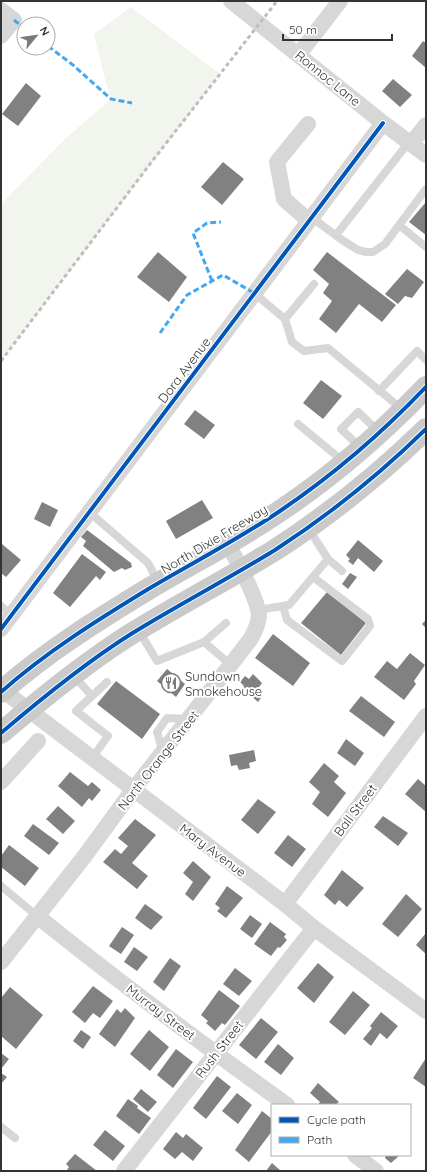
<svg xmlns="http://www.w3.org/2000/svg" width="427" height="1172" font-family="Quicksand,sans-serif">
	<style>
		.green { fill: #f1f5ed }
		.building { fill: #818181 }
		.lines { fill: none; stroke-linecap: round; stroke-linejoin: round }
		.lane { stroke: #d7d7d7; stroke-width: 8 }
		.street { stroke: #d7d7d7; stroke-width: 16 }
		.primary { stroke: #cacaca; stroke-width: 22 }
		.rail { stroke: #bebebe; stroke-width: 3; stroke-dasharray: 4 3; stroke-linecap: butt }
		.quiet { stroke: #3fa9f5; stroke-width: 3; stroke-dasharray: 6 3; stroke-linecap: butt }
		.cycleway-casing { stroke: #fff; stroke-width: 6 }
		.cycleway { stroke: #0057b8; stroke-width: 4 }
		.labels { text-anchor: middle; dominant-baseline: central; stroke-width: 4; stroke-linejoin: round; paint-order: stroke }
		.street-label { font-size: 13px; fill: #333; stroke: #fff }
		.poi-label { font-size: 13px; fill: #333; stroke: #fff; text-anchor: start }
	</style>
	<rect width="100%" height="100%" fill="#fff"/>
	<path class="green" d="M 131,7 L 220,74 L 1,361 L 1,204 L 66,138 L 111,99 L 105,79 L 94,34 Z"/>
	<path class="building" d="M 423,41 L 426,43 L 426,68 L 412,56 Z
		M 393,79 L 412,95 L 400,107 L 382,91 Z
		M 26,83 L 41,96 L 18,126 L 2,114 Z
		M 223,162 L 244,179 L 222,205 L 201,187 Z
		M 426,202 L 426,235 L 409,222 Z
		M 158,252 L 187,277 L 169,302 L 137,277 Z
		M 327,252 L 396,305 L 382,322 L 359,304 L 336,333 L 319,319 L 332,301 L 323,293 L 329,284 L 313,270 Z
		M 407,269 L 424,282 L 412,298 L 405,296 L 398,304 L 385,294 Z
		M 321,380 L 342,396 L 323,419 L 303,403 Z
		M 195,410 L 215,425 L 204,439 L 184,424 Z
		M 202,500 L 213,518 L 176,539 L 166,521 Z
		M 42,502 L 58,510 L 50,527 L 34,519 Z
		M 87,530 L 131,563 L 132,567 L 125,570 L 122,568 L 114,572 L 83,546 L 86,541 L 81,537 Z
		M 358,540 L 383,561 L 374,572 L 358,558 L 353,565 L 348,561 L 350,559 L 346,555 Z
		M 2,544 L 21,560 L 6,577 L 1,573 Z
		M 82,554 L 106,572 L 100,580 L 96,576 L 70,607 L 53,593 Z
		M 350,573 L 357,577 L 348,589 L 342,584 Z
		M 327,592 L 366,623 L 341,655 L 301,623 Z
		M 426,620 L 426,628 L 422,624 Z
		M 273,634 L 310,663 L 293,686 L 255,658 Z
		M 410,653 L 425,665 L 414,681 L 416,684 L 404,700 L 374,677 L 387,661 L 397,669 Z
		M 167,669 L 185,684 L 176,697 L 157,681 Z
		M 253,674 L 262,683 L 257,690 L 263,695 L 258,702 L 243,689 L 244,686 L 240,682 L 245,676 L 249,679 Z
		M 116,681 L 160,714 L 142,739 L 97,704 Z
		M 361,696 L 395,722 L 384,737 L 349,711 Z
		M 346,739 L 364,753 L 355,766 L 337,753 Z
		M 254,750 L 256,761 L 249,763 L 250,768 L 239,770 L 237,765 L 231,766 L 229,755 Z
		M 324,763 L 339,776 L 334,782 L 346,793 L 328,817 L 312,804 L 320,792 L 309,782 Z
		M 70,772 L 88,786 L 92,782 L 101,790 L 92,801 L 89,798 L 82,807 L 58,786 Z
		M 418,779 L 426,786 L 426,812 L 405,794 Z
		M 258,799 L 276,812 L 258,834 L 241,820 Z
		M 58,806 L 75,821 L 63,834 L 46,819 Z
		M 383,816 L 408,833 L 398,846 L 374,827 Z
		M 135,819 L 156,835 L 132,863 L 148,876 L 137,889 L 103,862 L 115,849 L 121,854 L 128,846 L 118,838 Z
		M 33,824 L 59,843 L 49,855 L 24,836 Z
		M 288,835 L 306,849 L 292,867 L 274,853 Z
		M 9,845 L 39,868 L 25,886 L 1,867 L 1,856 Z
		M 193,861 L 211,877 L 193,901 L 185,894 L 193,882 L 183,873 Z
		M 342,870 L 364,888 L 347,907 L 339,900 L 335,905 L 324,895 Z
		M 227,886 L 243,898 L 226,918 L 217,911 L 220,908 L 215,904 Z
		M 406,894 L 422,909 L 398,937 L 382,924 Z
		M 145,904 L 163,917 L 151,930 L 135,918 Z
		M 250,915 L 262,924 L 252,938 L 240,929 Z
		M 270,922 L 286,934 L 284,937 L 287,940 L 280,948 L 278,947 L 271,956 L 254,944 Z
		M 122,927 L 134,935 L 121,954 L 109,946 Z
		M 426,933 L 426,954 L 416,945 Z
		M 134,947 L 148,957 L 137,971 L 124,962 Z
		M 170,958 L 181,966 L 164,991 L 153,982 Z
		M 318,963 L 334,977 L 314,1003 L 297,988 Z
		M 235,968 L 252,981 L 239,996 L 223,984 Z
		M 93,986 L 113,1001 L 100,1018 L 93,1013 L 85,1023 L 72,1012 Z
		M 10,987 L 43,1015 L 16,1049 L 1,1036 L 1,998 Z
		M 219,990 L 240,1006 L 225,1025 L 222,1023 L 215,1031 L 206,1023 L 208,1021 L 201,1015 Z
		M 353,991 L 370,1005 L 345,1035 L 329,1022 Z
		M 125,1008 L 135,1018 L 115,1047 L 99,1034 L 117,1009 L 121,1013 Z
		M 381,1012 L 398,1026 L 387,1039 L 380,1033 L 371,1046 L 363,1039 L 372,1028 L 370,1026 Z
		M 261,1018 L 278,1032 L 256,1059 L 239,1045 Z
		M 81,1030 L 91,1037 L 83,1049 L 73,1041 Z
		M 149,1030 L 169,1047 L 150,1071 L 130,1054 Z
		M 278,1044 L 294,1058 L 281,1075 L 264,1062 Z
		M 176,1049 L 193,1062 L 173,1088 L 157,1075 Z
		M 1,1053 L 9,1059 L 1,1069 Z
		M 426,1058 L 426,1087 L 413,1078 Z
		M 1,1073 L 7,1077 L 1,1084 Z
		M 217,1076 L 231,1087 L 206,1119 L 193,1108 Z
		M 318,1083 L 339,1102 L 335,1105 L 318,1105 L 320,1102 L 310,1093 Z
		M 141,1089 L 157,1102 L 148,1112 L 133,1099 Z
		M 237,1093 L 252,1105 L 238,1124 L 222,1111 Z
		M 128,1099 L 138,1106 L 137,1108 L 151,1118 L 139,1134 L 116,1116 Z
		M 262,1111 L 272,1119 L 272,1131 L 249,1162 L 235,1150 Z
		M 105,1130 L 125,1146 L 113,1161 L 93,1145 Z
		M 176,1132 L 183,1138 L 186,1134 L 203,1148 L 193,1161 L 182,1152 L 175,1159 L 163,1149 Z
		M 75,1154 L 97,1171 L 68,1171 L 67,1170 L 69,1167 L 66,1164 Z
		M 386,1155 L 400,1155 L 391,1163 L 385,1158 Z
		M 272,1163 L 281,1171 L 266,1171 Z"/>
	<g class="lines">
		<path class="lane" d="M 311,217 L 342,240 L 358,250 L 366,252 L 373,252 L 385,244 L 426,189
			M 399,225 L 426,247
			M 336,235 L 409,142
			M 254,293 L 285,319 L 292,342 L 304,351 L 328,348 L 403,410
			M 285,319 L 314,284
			M 379,391 L 417,351 L 426,360
			M 298,424 L 344,462
			M 360,447 L 341,429 L 358,412 L 378,431
			M 89,512 L 148,563 L 158,582
			M 328,559 L 342,571
			M 1,606 L 12,615
			M 283,606 L 287,620 L 342,661 L 370,626 L 368,619 L 313,577
			M 258,610 L 289,605 L 328,559 L 308,528
			M 226,623 L 204,642 L 231,665
			M 139,631 L 157,661 L 204,642
			M 73,675 L 92,696 L 76,711 L 108,736 L 92,758
			M 92,696 L 107,682
			M 163,752 L 157,732 L 167,718 L 188,719
			M 1,886 L 37,916
			M 1,1127 L 15,1138"/>
		<path class="street" d="M 231,1 L 383,123 L 426,155
			M 1,10 L 14,20 L 1,36
			M 299,54 L 340,1
			M 308,124 L 277,162 L 284,199 L 309,221
			M 411,144 L 426,125
			M 1,629 L 383,123
			M 1,689 L 285,904 L 314,928 L 426,1011
			M 1,782 L 38,741
			M 285,904 L 426,716
			M 37,916 C 118,981 202,1044 287,1105
			M 1,962 L 84,857 L 133,790 L 250,640 C 254,633 258,625 259,616 C 259,601 236,559 228,544
			M 355,1155 L 376,1171
			M 124,1171 L 314,928"/>
		<path class="primary" d="M 1,692 C 46,652 99,619 150,588 C 194,562 239,539 280,511 C 332,476 383,432 426,387
			M 1,733 C 42,698 85,663 131,634 C 178,605 228,579 275,550 C 329,515 380,474 426,429"/>
		<path class="rail" d="M 1,361 L 153,160 L 277,1"/>
		<path class="quiet" d="M 14,20 L 24,28
			M 48,46 L 73,65 L 111,99 L 132,103
			M 212,281 L 193,233 L 207,223 L 221,222
			M 160,333 L 187,295 L 223,275 L 254,293"/>
		<defs>
			<path id="cycleway" d="M 1,629 L 383,123
				M 1,692 C 46,652 99,619 150,588 C 194,562 239,539 280,511 C 332,476 383,432 426,387
				M 1,733 C 42,698 85,663 131,634 C 178,605 228,579 275,550 C 329,515 380,474 426,429"/>
		</defs>
		<use href="#cycleway" class="cycleway-casing"/>
		<use href="#cycleway" class="cycleway"/>
	</g>
	<defs>
		<symbol id="restaurant-ring" viewBox="-11 -11 22 22"><circle r="9.5" fill="#fff" stroke="#7a7a7a" stroke-width="1.5"/><path d="M-5-6h1v4h1v-4h1v4h1v-4h1v5L-1.5 .5V6h-2V.5L-5-1ZM5-6V6H3V1.5H1.5Q1.5-4 5-6Z" fill="#7a7a7a"/></symbol>
	</defs>
	<g fill-rule="evenodd">
		<use href="#restaurant-ring" x="160" y="672" width="22" height="22"/>
	</g>
	<g class="labels">
		<g class="street-label">
			<text transform="translate(328 78) rotate(39)">Ronnoc Lane</text>
			<text transform="translate(184 370) rotate(-53)">Dora Avenue</text>
			<text transform="translate(214 539) rotate(-31)">North Dixie Freeway</text>
			<text transform="translate(158 760) rotate(-52)">North Orange Street</text>
			<text transform="translate(355 810) rotate(-53)">Ball Street</text>
			<text transform="translate(213 850) rotate(37)">Mary Avenue</text>
			<text transform="translate(161 1012) rotate(37)">Murray Street</text>
			<text transform="translate(219 1049) rotate(-52)">Rush Street</text>
		</g>
		<g class="poi-label">
			<text x="185" y="676">Sundown<tspan x="185" dy="15">Smokehouse</tspan></text>
		</g>
	</g>
	<rect width="427" height="1172" fill="none" stroke="#333333" stroke-width="4"/>
	<rect x="271" y="1104" width="140" height="52" fill="#ffffff" stroke="#adadad"/>
	<rect x="279" y="1117" width="20" height="6" fill="#0057b8" stroke="#adadad"/>
	<text x="307" y="1124" font-size="12" fill="#333333">Cycle path</text>
	<rect x="279" y="1137" width="20" height="6" fill="#3fa9f5" stroke="#adadad"/>
	<text x="307" y="1144" font-size="12" fill="#333333">Path</text>
	<g transform="translate(36 36) rotate(61)"><circle r="19" fill="#ffffff" stroke="#adadad"/>
	<path d="M0-3L7 15L0 10L-7 15Z" fill="#7a7a7a"/>
	<text y="-6" font-size="11" font-weight="bold" text-anchor="middle" fill="#333333">N</text>
	</g>
	<path d="M283 34v6h109v-6" fill="none" stroke="#333333" stroke-width="2"/>
	<text x="289" y="34" font-size="12" fill="#333333" stroke="#ffffff" stroke-width="3" paint-order="stroke">50 m</text>
</svg>
